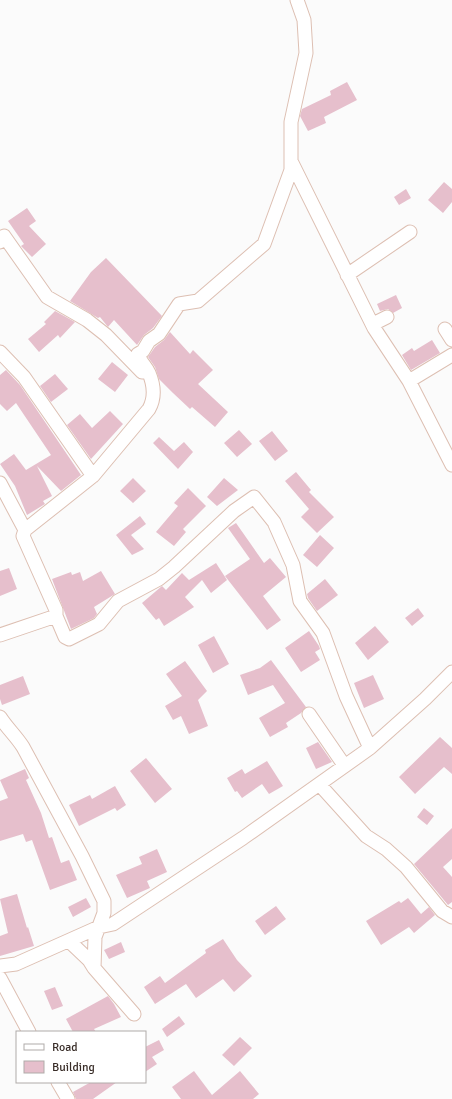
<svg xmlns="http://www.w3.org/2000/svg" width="452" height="1099" font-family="Signika,sans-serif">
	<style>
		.building { fill: #e6bfcc }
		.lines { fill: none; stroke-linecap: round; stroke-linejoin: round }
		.street-casing { stroke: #ddbfb2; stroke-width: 15 }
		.street { stroke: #fff; stroke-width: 13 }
	</style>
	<rect width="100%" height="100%" fill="#fbfbfb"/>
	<path class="building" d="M 347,82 L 357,100 L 324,117 L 326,123 L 308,131 L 300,116 L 302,109 L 331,95 L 330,91 Z
		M 444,182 L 452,189 L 452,202 L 443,213 L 428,200 Z
		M 406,189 L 411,198 L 399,205 L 394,197 Z
		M 27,208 L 36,221 L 29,226 L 46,244 L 32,257 L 21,246 L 24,244 L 8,221 Z
		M 106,258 L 162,316 L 153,328 L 144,335 L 137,345 L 114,320 L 108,327 L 100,317 L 98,318 L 70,301 L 91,272 Z
		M 396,295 L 402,308 L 393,313 L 388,309 L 380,311 L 377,304 Z
		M 55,311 L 75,322 L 60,338 L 58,335 L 39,352 L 28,339 L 46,324 L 44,322 Z
		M 170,332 L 190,354 L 193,350 L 213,370 L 198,384 L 228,412 L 215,427 L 192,407 L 190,409 L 173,393 L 159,379 L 155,367 L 148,357 L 155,347 L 164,340 Z
		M 432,340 L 440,353 L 411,370 L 402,355 L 412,348 L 414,351 Z
		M 112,362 L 128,375 L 115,392 L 98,379 Z
		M 6,370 L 20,385 L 81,475 L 61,491 L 37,466 L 52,496 L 43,501 L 45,504 L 27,515 L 15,486 L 0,464 L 14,454 L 26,470 L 51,455 L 16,403 L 7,411 L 0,404 L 0,375 Z
		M 55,374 L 68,389 L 51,402 L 40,386 Z
		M 110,411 L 123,424 L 91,459 L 67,425 L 80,414 L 92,428 Z
		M 239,430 L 252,444 L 237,457 L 224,443 Z
		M 272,431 L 288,451 L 275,461 L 259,441 Z
		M 159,437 L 174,451 L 184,442 L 193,452 L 178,469 L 153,443 Z
		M 296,472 L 311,490 L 309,492 L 334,517 L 317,533 L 301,517 L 309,509 L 285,481 Z
		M 133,478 L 146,491 L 133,503 L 120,491 Z
		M 224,478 L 238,490 L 217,506 L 207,497 Z
		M 188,488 L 206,506 L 183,529 L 186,532 L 174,546 L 156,532 L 178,506 L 174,503 Z
		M 140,516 L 146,524 L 131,535 L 144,549 L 132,555 L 116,535 Z
		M 236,523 L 264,563 L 270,558 L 286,577 L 263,596 L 281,620 L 267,630 L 225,576 L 250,559 L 228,528 Z
		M 320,535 L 334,548 L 317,567 L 303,555 Z
		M 216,563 L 227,580 L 211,593 L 202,580 L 185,597 L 194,607 L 164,626 L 159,618 L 156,620 L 142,603 L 162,586 L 166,590 L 182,573 L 189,580 Z
		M 9,568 L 17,589 L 0,596 L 0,571 Z
		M 101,571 L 115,594 L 94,607 L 97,614 L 94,618 L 71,629 L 52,579 L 71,572 L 72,575 L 80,572 L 83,581 Z
		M 325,579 L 338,595 L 317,611 L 308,598 L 307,594 Z
		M 418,608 L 424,616 L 412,626 L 405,618 Z
		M 375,626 L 389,642 L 368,660 L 355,643 Z
		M 309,631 L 319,646 L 320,649 L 315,652 L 320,660 L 301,672 L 285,648 Z
		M 214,636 L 229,664 L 213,673 L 198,645 Z
		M 271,660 L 306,707 L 301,713 L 286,723 L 288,727 L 270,737 L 259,718 L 285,703 L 273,685 L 248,695 L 240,675 L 260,668 Z
		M 185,661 L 207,691 L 198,700 L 208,726 L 189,734 L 181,716 L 173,720 L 165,706 L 182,696 L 166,674 Z
		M 373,675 L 384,699 L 364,708 L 354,683 Z
		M 23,676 L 30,694 L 2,705 L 0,699 L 0,685 Z
		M 440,737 L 452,748 L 452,774 L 444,767 L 415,794 L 399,777 Z
		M 318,742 L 332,762 L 316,769 L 306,748 Z
		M 146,758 L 172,789 L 155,803 L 130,771 Z
		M 267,761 L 283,786 L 269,794 L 262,784 L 242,798 L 237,791 L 235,792 L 227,778 L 242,769 L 245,774 Z
		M 25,769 L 29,778 L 26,780 L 41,813 L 49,838 L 52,837 L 61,863 L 69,860 L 77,880 L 50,890 L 32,840 L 26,842 L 23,834 L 0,841 L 0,801 L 8,798 L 0,780 Z
		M 115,786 L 126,805 L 117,811 L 115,808 L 79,826 L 69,805 L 90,795 L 92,799 Z
		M 424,808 L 434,816 L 427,825 L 417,817 Z
		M 452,828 L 452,859 L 443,867 L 452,877 L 452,902 L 448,905 L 414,864 Z
		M 157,849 L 167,872 L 147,881 L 150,888 L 127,898 L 116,875 L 142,864 L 139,857 Z
		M 17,894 L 27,928 L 28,927 L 34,946 L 0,956 L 0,936 L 8,933 L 0,899 Z
		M 86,898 L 91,907 L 73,917 L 68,907 Z
		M 408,898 L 421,914 L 429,907 L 435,915 L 414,933 L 409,927 L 381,945 L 366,921 L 399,901 L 401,903 Z
		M 276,906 L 286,919 L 265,935 L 255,921 Z
		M 223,939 L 237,960 L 252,976 L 234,992 L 223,979 L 196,998 L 186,984 L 155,1004 L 144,987 L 160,976 L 165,983 L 206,953 L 205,950 Z
		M 121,942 L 125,952 L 109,959 L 104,950 Z
		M 55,987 L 63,1006 L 52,1010 L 44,991 Z
		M 108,996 L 114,1004 L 121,1017 L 94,1029 L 96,1032 L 73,1032 L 66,1019 Z
		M 179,1016 L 185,1024 L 167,1037 L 162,1029 Z
		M 240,1037 L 252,1048 L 234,1066 L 222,1055 Z
		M 159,1040 L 164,1050 L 152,1057 L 157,1064 L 145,1072 L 145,1047 Z
		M 194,1071 L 212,1095 L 240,1071 L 259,1094 L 253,1099 L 181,1099 L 172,1087 Z
		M 91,1082 L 117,1082 L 93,1099 L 76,1099 L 73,1092 Z"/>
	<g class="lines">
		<defs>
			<path id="street" d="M 292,163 L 374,328
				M 0,242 L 4,236 L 47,297 L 87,320 L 106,335 L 142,372
				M 347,275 L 410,232
				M 387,317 L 375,323 L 374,328 L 409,381 L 452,465
				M 445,329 L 452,340
				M 0,352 L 24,377 L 93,476
				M 409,381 L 452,355
				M 0,483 L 25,530 L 23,536 L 56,610 L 56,616 L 65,637 L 69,639 L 99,624 L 118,601 L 159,579 L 174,567 L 234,511 L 254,497 L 274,522 L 293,565 L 300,601 L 323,633 L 346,696 L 370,748
				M 25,530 L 93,476 L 149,409 C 155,398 154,385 149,373 C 146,366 140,362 138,354 L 143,351 L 149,341 L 159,334 L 179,304 L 198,301 L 264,244 L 291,170 L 291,122 L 306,53 L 304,20 L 297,0
				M 0,635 L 56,616
				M 309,714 L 344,765
				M 0,717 C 7,728 16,736 23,747 L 82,856 L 104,901 L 104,913 L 95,937 L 94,968
				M 319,784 L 366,836 L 386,849 L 406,867 L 442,911 L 452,917
				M 69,941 L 89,960 L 94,968 L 134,1014
				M 0,966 L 16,964 L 99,927 L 113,924 L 243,838 L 370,748 L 425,699 L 452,672
				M 0,978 L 29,1032
				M 58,1082 L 68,1099"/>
		</defs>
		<use href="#street" class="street-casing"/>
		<use href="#street" class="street"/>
	</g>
	<rect x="16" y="1031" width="130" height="52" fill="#ffffff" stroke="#b0aba9"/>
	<rect x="24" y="1044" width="20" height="6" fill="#ffffff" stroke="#b0aba9"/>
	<text x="52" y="1051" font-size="12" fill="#392d28">Road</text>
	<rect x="24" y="1061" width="20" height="12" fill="#e6bfcc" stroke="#b0aba9"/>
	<text x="52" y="1071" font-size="12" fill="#392d28">Building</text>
</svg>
